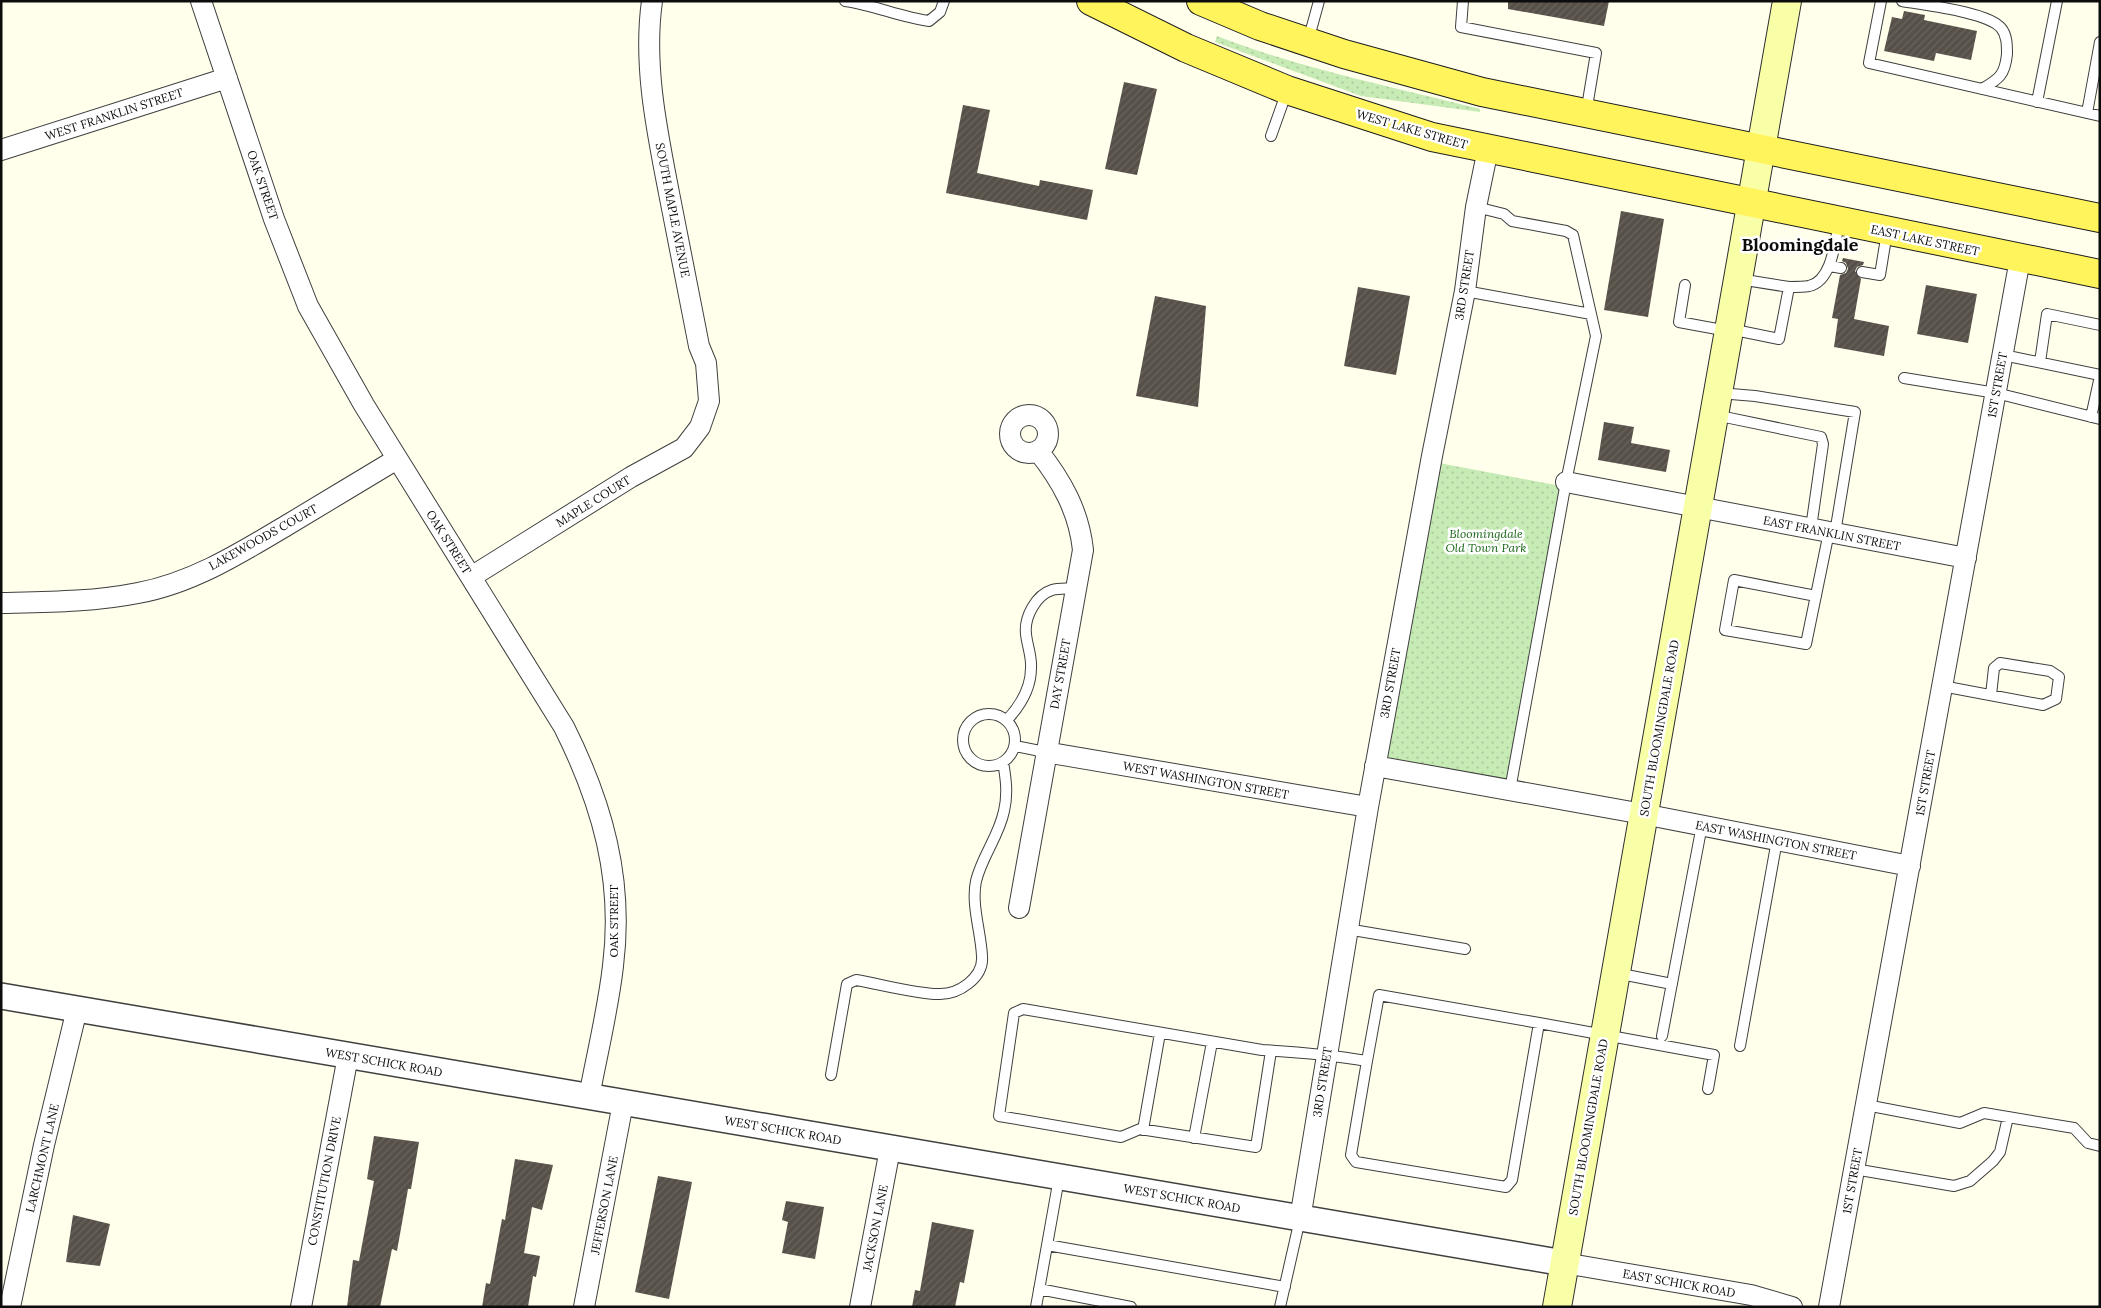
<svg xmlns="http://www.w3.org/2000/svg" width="2101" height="1308" font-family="Lora,serif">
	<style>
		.grass { fill: url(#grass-dots) }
		.building { fill: url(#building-hatch) }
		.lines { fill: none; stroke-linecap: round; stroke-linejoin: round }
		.service-casing { stroke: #3f3f3f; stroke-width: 12 }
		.minor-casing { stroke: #3f3f3f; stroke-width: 22 }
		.tertiary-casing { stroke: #3f3f3f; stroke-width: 28 }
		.secondary-casing { stroke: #2e2e2e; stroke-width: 30 }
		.primary-casing { stroke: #1d1d1d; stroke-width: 30 }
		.service { stroke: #fff; stroke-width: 10 }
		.minor { stroke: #fff; stroke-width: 20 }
		.tertiary { stroke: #fff; stroke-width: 25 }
		.secondary { stroke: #f9ffa7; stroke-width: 28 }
		.primary { stroke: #fff45c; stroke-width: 28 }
		.labels { text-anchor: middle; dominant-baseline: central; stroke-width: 5; stroke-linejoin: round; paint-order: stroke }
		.street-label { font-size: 12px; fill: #0c0c0c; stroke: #fff }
		.park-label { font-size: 12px; font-style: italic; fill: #1c671a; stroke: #fff }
		.district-label { font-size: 18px; font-weight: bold; fill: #0c0c0c; stroke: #fff }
	</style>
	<defs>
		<pattern id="grass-dots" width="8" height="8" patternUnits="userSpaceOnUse" patternTransform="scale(1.25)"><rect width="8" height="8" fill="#c7ebb4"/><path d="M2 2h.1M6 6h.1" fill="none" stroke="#aac89a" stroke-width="1.8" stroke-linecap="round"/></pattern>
		<pattern id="building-hatch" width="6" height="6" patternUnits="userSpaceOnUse" patternTransform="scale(1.25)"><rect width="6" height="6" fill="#565048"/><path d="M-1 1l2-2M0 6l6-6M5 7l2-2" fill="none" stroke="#69645e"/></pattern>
	</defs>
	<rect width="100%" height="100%" fill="#ffffec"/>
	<path class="grass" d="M 1217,36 C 1302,69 1392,87 1480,109 L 1480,112 L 1361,96 L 1215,42 Z
		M 1434,462 L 1561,486 L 1506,781 L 1382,760 Z"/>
	<path class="building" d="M 1508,1 L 1609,1 L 1604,26 L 1508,9 Z
		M 1904,11 L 1925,15 L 1924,20 L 1977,31 L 1971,60 L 1936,53 L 1934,61 L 1884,51 L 1892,17 L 1902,19 Z
		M 1124,82 L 1157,89 L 1137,175 L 1105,169 Z
		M 963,105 L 990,110 L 977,173 L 1039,186 L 1040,180 L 1093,190 L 1087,220 L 946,193 Z
		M 1621,211 L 1664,219 L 1648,317 L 1604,310 Z
		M 1843,258 L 1864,262 L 1863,265 L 1857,267 L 1855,271 L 1861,279 L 1854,319 L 1889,326 L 1884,356 L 1834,347 L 1838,319 L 1832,318 L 1840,275 L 1846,273 L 1848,269 L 1846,263 L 1842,261 Z
		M 1926,285 L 1977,294 L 1968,343 L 1917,334 Z
		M 1358,287 L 1410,296 L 1396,375 L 1344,366 Z
		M 1155,296 L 1206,306 L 1198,407 L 1136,396 Z
		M 1604,422 L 1634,427 L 1631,443 L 1670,450 L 1666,472 L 1598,460 Z
		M 374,1136 L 419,1142 L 411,1189 L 408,1189 L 397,1251 L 392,1249 L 380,1307 L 347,1307 L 353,1260 L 359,1261 L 374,1181 L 367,1179 Z
		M 515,1159 L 553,1165 L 542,1210 L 532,1207 L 524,1253 L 540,1256 L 536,1277 L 533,1276 L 528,1307 L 482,1307 L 486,1283 L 490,1284 L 502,1219 L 505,1220 Z
		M 658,1176 L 692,1182 L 669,1299 L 635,1292 Z
		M 786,1201 L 824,1207 L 815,1259 L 782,1253 L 788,1222 L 782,1220 Z
		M 73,1215 L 110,1224 L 100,1266 L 66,1262 Z
		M 932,1222 L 974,1230 L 964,1283 L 960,1282 L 955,1307 L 912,1307 L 915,1290 L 920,1291 Z"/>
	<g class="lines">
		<defs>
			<path id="service" d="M 845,1 C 874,5 900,17 929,21 L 940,12 L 944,1
				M 1463,1 L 1461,27 L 1596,53 L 1586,113
				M 1881,1 L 1869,63 L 2100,116
				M 1902,1 C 1924,5 1988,12 2001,28 C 2007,35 2007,45 2007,54 C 2005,75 1999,79 1982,89
				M 1308,41 L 1319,1
				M 2037,102 L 2057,1
				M 2087,113 L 2100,42
				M 1271,136 L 1287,91
				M 1476,207 L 1504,214 L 1512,221 L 1566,231 L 1573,235 L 1596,336 L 1566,482 L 1510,790
				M 1830,266 L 1841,268
				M 1862,272 L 1880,275 L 1887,232
				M 1685,285 L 1679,322 L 1728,331
				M 1789,287 C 1796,287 1803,287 1809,286 C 1832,281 1835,242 1839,223
				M 1465,291 L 1591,314
				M 1730,329 L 1779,339 L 1789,287 L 1739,279
				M 2003,355 L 2100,375
				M 2040,362 L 2047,314 L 2100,325
				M 1904,378 L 1996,393 L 2100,419
				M 1719,393 L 1755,396 L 1855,412 L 1835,533
				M 1715,415 L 1821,437 L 1823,444 L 1811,528
				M 2091,417 L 2100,376
				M 1816,596 L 1734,580 L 1725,630 L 1806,644 L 1829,532
				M 1942,686 L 2043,705 L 2056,699 L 2059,677 L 2050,671 L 2000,663 L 1994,668 L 1991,695
				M963 740a26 26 0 1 1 52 0a26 26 0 1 1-52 0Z
				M 1007,720 C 1020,706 1031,688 1031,668 C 1032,657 1027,645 1026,634 C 1024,617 1036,595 1052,590 C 1059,588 1069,589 1076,588
				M 1015,746 L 1045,752
				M 1347,929 L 1465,949
				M 1616,973 L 1672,984
				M 1539,1023 L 1714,1055 L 1708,1089
				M 1662,1036 L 1702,825
				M 1740,1046 L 1777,840
				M 1271,1051 L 1256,1147 L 1140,1129 L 1121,1137 L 999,1116 L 1014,1013 L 1023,1009 L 1262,1050 C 1297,1052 1332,1055 1367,1061 L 1351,1155 L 1356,1162 L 1506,1187 L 1512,1180 L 1539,1023 L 1379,995 L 1367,1061
				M 831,1075 L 847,984 L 856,980 C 880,984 916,994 938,994 C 958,995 984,978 982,956 C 981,932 971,905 976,881 C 982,856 999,836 1004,811 C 1008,794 1006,779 1003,762
				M 1866,1105 L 1960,1123 L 1984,1113 L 2074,1128 L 2088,1143 L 2100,1146
				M 1143,1130 L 1160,1033
				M 1194,1138 L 1212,1042
				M 1854,1169 L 1954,1186 L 1970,1181 L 1993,1161 L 2000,1152 L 2008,1117
				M 1047,1245 L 1285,1287
				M 1039,1289 L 1131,1307
				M 1036,1307 L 1059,1178
				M 1280,1307 L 1300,1219"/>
			<path id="minor" d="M 201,1 L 274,219 L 308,306 L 364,405 L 564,727 C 602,803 624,879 613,966 C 608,1010 597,1054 589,1097
				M 1,150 L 227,78
				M1010 434a19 19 0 1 1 38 0a19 19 0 1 1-38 0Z
				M 1566,482 L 1966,558
				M 471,577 L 631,477 L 684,448 L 700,427 L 709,401 L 706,363 L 699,346 C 689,295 679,244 669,193 C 657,131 643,65 652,1
				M 1,603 C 47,602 93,602 138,593 C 193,583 242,552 289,524 C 325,502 361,481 397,459
				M 1045,752 L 1368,807
				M 1375,766 L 1643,814 L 1910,866
				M 1019,908 L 1083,550 C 1079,512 1062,481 1038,451
				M 1300,1219 L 1368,807 L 1432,456 L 1465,291 L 1476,207 L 1488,149
				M 1564,1263 L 1751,1295 L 1792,1307
				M 10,1307 L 44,1145 L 77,1009
				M 301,1307 L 348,1056
				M 584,1307 L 623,1103
				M 860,1307 L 890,1149
				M 1829,1307 L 2020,259"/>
			<path id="tertiary" d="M 1,996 L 1564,1263"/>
			<path id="secondary" d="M 1557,1307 L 1787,1"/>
			<path id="primary" d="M 1091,1 L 1186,48 L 1287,90 L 1432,137 L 2100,274
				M 1201,1 L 1260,26 L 1344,54 L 1482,92 L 2100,218"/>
		</defs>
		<use href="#service" class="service-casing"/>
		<use href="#minor" class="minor-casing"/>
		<use href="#tertiary" class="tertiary-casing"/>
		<use href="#secondary" class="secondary-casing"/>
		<use href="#primary" class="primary-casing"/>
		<use href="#service" class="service"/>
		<use href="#minor" class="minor"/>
		<use href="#tertiary" class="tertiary"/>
		<use href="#secondary" class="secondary"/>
		<use href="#primary" class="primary"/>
	</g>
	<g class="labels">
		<g class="street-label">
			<text transform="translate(114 114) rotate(-18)">WEST FRANKLIN STREET</text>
			<text transform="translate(1412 129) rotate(16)">WEST LAKE STREET</text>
			<text transform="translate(263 185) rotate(71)">OAK STREET</text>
			<text transform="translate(673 210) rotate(79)">SOUTH MAPLE AVENUE</text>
			<text transform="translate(1925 240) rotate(12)">EAST LAKE STREET</text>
			<text transform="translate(1464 285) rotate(-81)">3RD STREET</text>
			<text transform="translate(1997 385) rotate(-80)">1ST STREET</text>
			<text transform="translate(593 501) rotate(-32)">MAPLE COURT</text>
			<text transform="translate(1832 533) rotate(11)">EAST FRANKLIN STREET</text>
			<text transform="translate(263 537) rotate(-29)">LAKEWOODS COURT</text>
			<text transform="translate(449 542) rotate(58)">OAK STREET</text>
			<text transform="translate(1060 674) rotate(-80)">DAY STREET</text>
			<text transform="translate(1390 683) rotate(-80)">3RD STREET</text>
			<text transform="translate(1659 728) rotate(-80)">SOUTH BLOOMINGDALE ROAD</text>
			<text transform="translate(1206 780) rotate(10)">WEST WASHINGTON STREET</text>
			<text transform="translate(1925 783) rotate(-80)">1ST STREET</text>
			<text transform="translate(1776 840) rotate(11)">EAST WASHINGTON STREET</text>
			<text transform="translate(613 921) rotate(-90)">OAK STREET</text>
			<text transform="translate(384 1062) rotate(10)">WEST SCHICK ROAD</text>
			<text transform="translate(1322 1082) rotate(-81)">3RD STREET</text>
			<text transform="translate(1588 1127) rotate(-80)">SOUTH BLOOMINGDALE ROAD</text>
			<text transform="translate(783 1130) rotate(10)">WEST SCHICK ROAD</text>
			<text transform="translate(42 1158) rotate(-77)">LARCHMONT LANE</text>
			<text transform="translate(324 1181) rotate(-79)">CONSTITUTION DRIVE</text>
			<text transform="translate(1852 1181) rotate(-80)">1ST STREET</text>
			<text transform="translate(1182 1198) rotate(10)">WEST SCHICK ROAD</text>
			<text transform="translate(604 1205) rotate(-79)">JEFFERSON LANE</text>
			<text transform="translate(875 1228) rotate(-79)">JACKSON LANE</text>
			<text transform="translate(1679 1283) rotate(10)">EAST SCHICK ROAD</text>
		</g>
		<g class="park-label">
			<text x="1486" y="533">Bloomingdale<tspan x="1486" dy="14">Old Town Park</tspan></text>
		</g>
		<g class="district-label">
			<text x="1800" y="244">Bloomingdale</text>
		</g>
	</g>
	<rect width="2101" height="1308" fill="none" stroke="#0c0c0c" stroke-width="5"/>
</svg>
